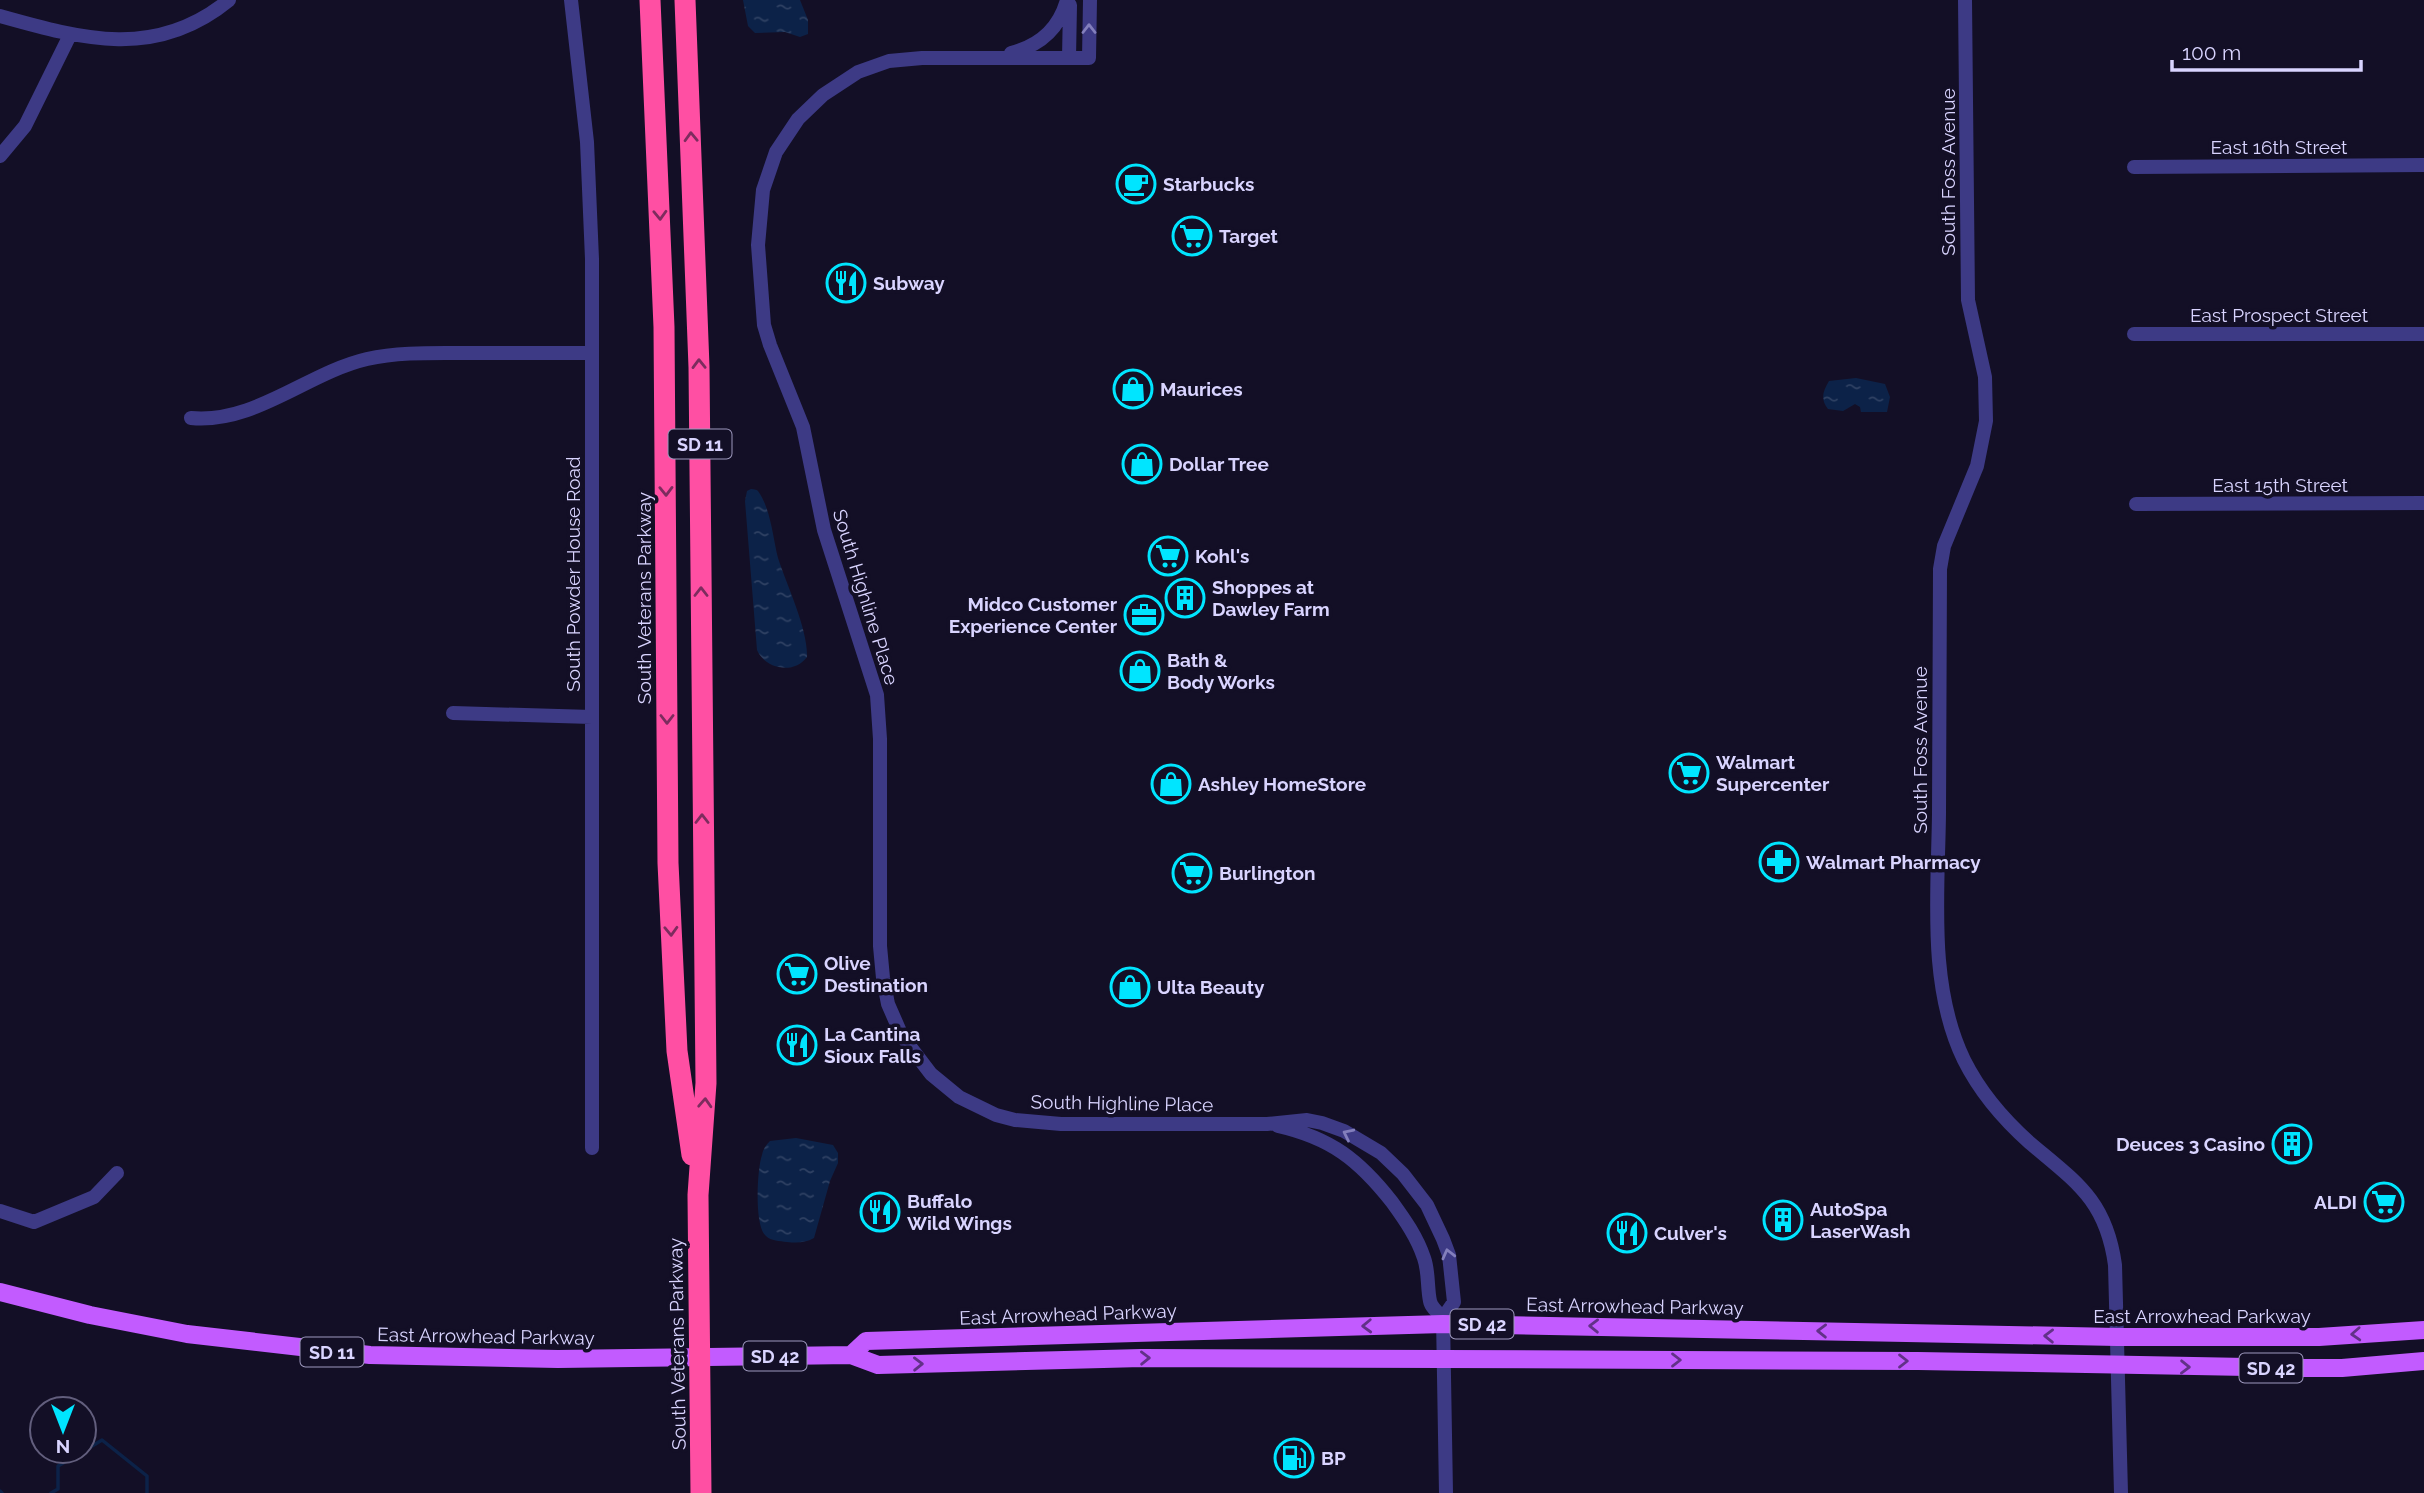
<svg xmlns="http://www.w3.org/2000/svg" width="2424" height="1493" font-family="Raleway,sans-serif">
	<style>
		.water { fill: url(#water-ripples) }
		.lines { fill: none; stroke-linecap: round; stroke-linejoin: round }
		.stream { stroke: #0c2248; stroke-width: 3.5 }
		.minor { stroke: #3d3a85; stroke-width: 14 }
		.major { stroke: #c25bff; stroke-width: 18 }
		.highway { stroke: #ff4fa3; stroke-width: 21 }
		.oneway { stroke: #837fbc }
		.oneway2 { stroke: #7d2c5e }
		.oneway3 { stroke: #623188 }
		.labels { text-anchor: middle; dominant-baseline: central; stroke-width: 7; stroke-linejoin: round; paint-order: stroke }
		.shield { fill: #130f26; stroke: #9e99be; stroke-width: 2 }
		.shield-label { font-size: 18px; font-weight: bold; fill: #d9d4ff }
		.street-label { font-size: 19px; fill: #d9d4ff; stroke: #130f26 }
		.poi-label { font-size: 19px; font-weight: bold; fill: #d9d4ff; stroke: #130f26; text-anchor: start }
	</style>
	<defs>
		<pattern id="water-ripples" width="26" height="14" patternUnits="userSpaceOnUse" patternTransform="scale(1.75)"><rect width="26" height="14" fill="#0c2248"/><path d="M2 4q2-2 4 0t4 0M15 11q2-2 4 0t4 0" fill="none" stroke="#2f4163"/></pattern>
	</defs>
	<rect width="100%" height="100%" fill="#130f26"/>
	<path class="water" d="M 743,0 L 800,0 L 808,20 L 808,34 L 800,37 L 785,32 L 755,33 L 748,26 Z
		M 1856,378 L 1885,384 L 1890,397 L 1887,412 L 1861,412 L 1860,407 L 1855,404 L 1843,411 L 1828,409 C 1820,399 1823,391 1829,381 Z
		M 751,489 C 757,490 757,489 760,494 C 771,512 773,538 778,558 C 787,586 808,629 807,657 C 794,675 765,669 757,650 L 745,501 L 747,491 Z
		M 796,1138 L 833,1145 L 838,1153 L 838,1163 L 830,1181 L 814,1238 C 805,1243 797,1243 787,1242 C 780,1241 771,1241 766,1236 C 754,1227 757,1169 762,1155 C 763,1149 766,1145 770,1141 Z"/>
	<g class="lines">
		<path class="stream" d="M 84,1451 L 102,1440 L 147,1476 L 147,1493
			M 0,1491 L 2,1493
			M 51,1493 L 58,1489 L 58,1466 L 84,1451"/>
		<path class="minor" d="M 571,0 L 587,142 L 592,259 L 592,1148
			M 1090,0 L 1089,58 L 922,58 L 889,61 L 858,72 L 823,95 L 798,119 L 776,152 L 763,190 L 758,245 L 764,325 L 770,345 L 803,427 L 824,530 L 877,695 L 880,739 L 880,946 L 883,978 L 888,1004 L 902,1036 L 931,1074 L 959,1097 L 996,1115 L 1015,1120 L 1061,1124 L 1267,1124 L 1307,1120 L 1322,1123 L 1344,1131 L 1381,1153 L 1403,1174 L 1427,1205 L 1443,1239 L 1449,1255 L 1454,1302 L 1443,1318 L 1446,1493
			M 1965,0 L 1968,300 L 1985,377 L 1986,421 L 1977,466 L 1944,546 L 1940,569 C 1939,650 1939,732 1939,814 C 1938,894 1928,986 1964,1060 C 1980,1092 2003,1119 2030,1143 C 2076,1182 2106,1200 2115,1265 L 2121,1493
			M 0,16 C 82,39 156,60 229,0
			M 1011,53 C 1039,46 1059,29 1067,0
			M 1069,58 L 1070,5
			M 0,156 L 25,126 L 70,35
			M 2134,167 L 2424,165
			M 2134,334 L 2424,334
			M 191,418 C 255,424 307,373 367,359 C 398,352 431,353 463,353 C 506,353 549,353 592,353
			M 2136,504 L 2424,503
			M 453,713 L 592,717
			M 1278,1126 C 1331,1138 1359,1160 1392,1202 C 1405,1220 1417,1237 1424,1258 C 1429,1272 1427,1287 1430,1301 C 1431,1307 1438,1313 1443,1318
			M 0,1211 L 34,1222 L 94,1197 L 117,1173"/>
		<path class="major" d="M 0,1292 L 90,1315 L 187,1334 L 370,1355 L 558,1359 L 851,1355 L 878,1365 L 1142,1358 L 1442,1359 L 1918,1361 L 2305,1368 L 2342,1368 L 2424,1361
			M 851,1355 L 866,1341 L 1443,1324 L 2117,1337 L 2319,1337 L 2424,1330"/>
		<path class="highway" d="M 650,0 L 664,327 L 668,863 L 677,1051 L 692,1155
			M 685,0 L 699,367 L 706,1083 L 698,1195 L 701,1493"/>
	</g>
	<defs><path id="oneway-chevron" d="M-2-3.5L2.5 0L-2 3.5" fill="none" stroke-width="1.6" stroke-linecap="round" stroke-linejoin="round" transform="scale(1.75)"/></defs>
	<g class="oneway">
		<use href="#oneway-chevron" transform="translate(1089 29) rotate(-90)"/>
		<use href="#oneway-chevron" transform="translate(1348 1134) rotate(-154)"/>
		<use href="#oneway-chevron" transform="translate(1448 1254) rotate(-104)"/>
	</g>
	<g class="oneway2">
		<use href="#oneway-chevron" transform="translate(691 137) rotate(-92)"/>
		<use href="#oneway-chevron" transform="translate(660 215) rotate(88)"/>
		<use href="#oneway-chevron" transform="translate(699 364) rotate(-91)"/>
		<use href="#oneway-chevron" transform="translate(666 491) rotate(89)"/>
		<use href="#oneway-chevron" transform="translate(701 592) rotate(-90)"/>
		<use href="#oneway-chevron" transform="translate(667 719) rotate(90)"/>
		<use href="#oneway-chevron" transform="translate(702 819) rotate(-90)"/>
		<use href="#oneway-chevron" transform="translate(671 931) rotate(88)"/>
		<use href="#oneway-chevron" transform="translate(705 1103) rotate(-87)"/>
	</g>
	<g class="oneway3">
		<use href="#oneway-chevron" transform="translate(1367 1326) rotate(178)"/>
		<use href="#oneway-chevron" transform="translate(1594 1326) rotate(-179)"/>
		<use href="#oneway-chevron" transform="translate(1822 1331) rotate(-179)"/>
		<use href="#oneway-chevron" transform="translate(2356 1334) rotate(177)"/>
		<use href="#oneway-chevron" transform="translate(2049 1336) rotate(-179)"/>
		<use href="#oneway-chevron" transform="translate(1145 1358) rotate(-1)"/>
		<use href="#oneway-chevron" transform="translate(1676 1360)"/>
		<use href="#oneway-chevron" transform="translate(1903 1361)"/>
		<use href="#oneway-chevron" transform="translate(918 1364) rotate(-1)"/>
		<use href="#oneway-chevron" transform="translate(2185 1367) rotate(1)"/>
	</g>
	<defs>
		<symbol id="cafe-ring" viewBox="-11 -11 22 22"><circle r="9.5" fill="#130f26" stroke="#00e5ff" stroke-width="1.5"/><path d="M-5.5-4.5H6V0H3Q3 3.5 0 3.5H-2.5Q-5.5 3.5-5.5 0ZM3-3.2v2h1.7v-2ZM-6 4.5H4V6H-6Z" fill="#00e5ff"/></symbol>
		<symbol id="supermarket-ring" viewBox="-11 -11 22 22"><circle r="9.5" fill="#130f26" stroke="#00e5ff" stroke-width="1.5"/><path d="M-6-5.5h2.5l.6 2H6L4.5 2H-2.5L-4.4-4H-6ZM-1.5 3.2a1.3 1.3 0 1 0 .1 0ZM3 3.2a1.3 1.3 0 1 0 .1 0Z" fill="#00e5ff"/></symbol>
		<symbol id="restaurant-ring" viewBox="-11 -11 22 22"><circle r="9.5" fill="#130f26" stroke="#00e5ff" stroke-width="1.5"/><path d="M-5-6h1v4h1v-4h1v4h1v-4h1v5L-1.5 .5V6h-2V.5L-5-1ZM5-6V6H3V1.5H1.5Q1.5-4 5-6Z" fill="#00e5ff"/></symbol>
		<symbol id="shop-ring" viewBox="-11 -11 22 22"><circle r="9.5" fill="#130f26" stroke="#00e5ff" stroke-width="1.5"/><path d="M-5-2.5h2.3a2.7 3.5 0 0 1 5.4 0H5L5.5 6h-11ZM-1.5-2.5h3a1.5 2.3 0 0 0-3 0Z" fill="#00e5ff"/></symbol>
		<symbol id="building-ring" viewBox="-11 -11 22 22"><circle r="9.5" fill="#130f26" stroke="#00e5ff" stroke-width="1.5"/><path d="M-4-6H4V6H1V3H-1V6H-4ZM-2.5-4.3h1.7v1.8h-1.7ZM.8-4.3h1.7v1.8H.8ZM-2.5-1h1.7V.8h-1.7ZM.8-1h1.7V.8H.8Z" fill="#00e5ff"/></symbol>
		<symbol id="office-ring" viewBox="-11 -11 22 22"><circle r="9.5" fill="#130f26" stroke="#00e5ff" stroke-width="1.5"/><path d="M-6-3h4V-5.5h4V-3h4V5H-6ZM-1-4.5V-3h2v-1.5ZM-6 0V1H6V0Z" fill="#00e5ff"/></symbol>
		<symbol id="pharmacy-ring" viewBox="-11 -11 22 22"><circle r="9.5" fill="#130f26" stroke="#00e5ff" stroke-width="1.5"/><path d="M-2-6h4v4h4v4h-4v4h-4v-4h-4v-4h4Z" fill="#00e5ff"/></symbol>
		<symbol id="fuel-ring" viewBox="-11 -11 22 22"><circle r="9.5" fill="#130f26" stroke="#00e5ff" stroke-width="1.5"/><path d="M-5.5-6h7V0h2V4h1.3V-2.5L3-4.5l.8-.8L6-3V5H2.5V1h-1V6h-7ZM-4.2-4.7v3.2H.2V-4.7Z" fill="#00e5ff"/></symbol>
	</defs>
	<g fill-rule="evenodd">
		<use href="#cafe-ring" x="1114" y="162" width="44" height="44"/>
		<use href="#supermarket-ring" x="1170" y="214" width="44" height="44"/>
		<use href="#restaurant-ring" x="824" y="261" width="44" height="44"/>
		<use href="#shop-ring" x="1111" y="367" width="44" height="44"/>
		<use href="#shop-ring" x="1120" y="442" width="44" height="44"/>
		<use href="#supermarket-ring" x="1146" y="534" width="44" height="44"/>
		<use href="#building-ring" x="1163" y="576" width="44" height="44"/>
		<use href="#office-ring" x="1122" y="593" width="44" height="44"/>
		<use href="#shop-ring" x="1118" y="649" width="44" height="44"/>
		<use href="#supermarket-ring" x="1667" y="751" width="44" height="44"/>
		<use href="#shop-ring" x="1149" y="762" width="44" height="44"/>
		<use href="#pharmacy-ring" x="1757" y="840" width="44" height="44"/>
		<use href="#supermarket-ring" x="1170" y="851" width="44" height="44"/>
		<use href="#supermarket-ring" x="775" y="952" width="44" height="44"/>
		<use href="#shop-ring" x="1108" y="965" width="44" height="44"/>
		<use href="#restaurant-ring" x="775" y="1023" width="44" height="44"/>
		<use href="#building-ring" x="2270" y="1122" width="44" height="44"/>
		<use href="#supermarket-ring" x="2362" y="1180" width="44" height="44"/>
		<use href="#restaurant-ring" x="858" y="1190" width="44" height="44"/>
		<use href="#building-ring" x="1761" y="1198" width="44" height="44"/>
		<use href="#restaurant-ring" x="1605" y="1211" width="44" height="44"/>
		<use href="#fuel-ring" x="1272" y="1436" width="44" height="44"/>
	</g>
	<g class="labels">
		<g class="shield">
			<rect x="668.5" y="429.5" width="63" height="29" rx="5"/>
			<rect x="1450.5" y="1309.5" width="63" height="29" rx="5"/>
			<rect x="300.5" y="1337.5" width="63" height="29" rx="5"/>
			<rect x="743.5" y="1341.5" width="63" height="29" rx="5"/>
			<rect x="2239.5" y="1353.5" width="63" height="29" rx="5"/>
		</g>
		<g class="shield-label">
			<text x="700" y="444">SD 11</text>
			<text x="1482" y="1324">SD 42</text>
			<text x="332" y="1352">SD 11</text>
			<text x="775" y="1356">SD 42</text>
			<text x="2271" y="1368">SD 42</text>
		</g>
		<g class="street-label">
			<text x="2279" y="147">East 16th Street</text>
			<text transform="translate(1948 172) rotate(-90)">South Foss Avenue</text>
			<text x="2279" y="315">East Prospect Street</text>
			<text x="2280" y="485">East 15th Street</text>
			<text transform="translate(573 574) rotate(-90)">South Powder House Road</text>
			<text transform="translate(866 597) rotate(73)">South Highline Place</text>
			<text transform="translate(644 598) rotate(-90)">South Veterans Parkway</text>
			<text transform="translate(1920 750) rotate(-90)">South Foss Avenue</text>
			<text transform="translate(1122 1103) rotate(1)">South Highline Place</text>
			<text transform="translate(1635 1306) rotate(1)">East Arrowhead Parkway</text>
			<text transform="translate(1068 1314) rotate(-2)">East Arrowhead Parkway</text>
			<text x="2202" y="1316">East Arrowhead Parkway</text>
			<text transform="translate(486 1336) rotate(1)">East Arrowhead Parkway</text>
			<text transform="translate(677 1344) rotate(-91)">South Veterans Parkway</text>
		</g>
		<g class="poi-label">
			<text x="1163" y="184">Starbucks</text>
			<text x="1219" y="236">Target</text>
			<text x="873" y="283">Subway</text>
			<text x="1160" y="389">Maurices</text>
			<text x="1169" y="464">Dollar Tree</text>
			<text x="1195" y="556">Kohl's</text>
			<text x="1212" y="587">Shoppes at<tspan x="1212" dy="22">Dawley Farm</tspan></text>
			<text x="1117" y="604" text-anchor="end">Midco Customer<tspan x="1117" dy="22">Experience Center</tspan></text>
			<text x="1167" y="660">Bath &amp;<tspan x="1167" dy="22">Body Works</tspan></text>
			<text x="1716" y="762">Walmart<tspan x="1716" dy="22">Supercenter</tspan></text>
			<text x="1198" y="784">Ashley HomeStore</text>
			<text x="1806" y="862">Walmart Pharmacy</text>
			<text x="1219" y="873">Burlington</text>
			<text x="824" y="963">Olive<tspan x="824" dy="22">Destination</tspan></text>
			<text x="1157" y="987">Ulta Beauty</text>
			<text x="824" y="1034">La Cantina<tspan x="824" dy="22">Sioux Falls</tspan></text>
			<text x="2265" y="1144" text-anchor="end">Deuces 3 Casino</text>
			<text x="907" y="1201">Buffalo<tspan x="907" dy="22">Wild Wings</tspan></text>
			<text x="2357" y="1202" text-anchor="end">ALDI</text>
			<text x="1810" y="1209">AutoSpa<tspan x="1810" dy="22">LaserWash</tspan></text>
			<text x="1654" y="1233">Culver's</text>
			<text x="1321" y="1458">BP</text>
		</g>
	</g>
	<g transform="translate(63 1430) rotate(180)"><circle r="33" fill="#130f26" stroke="#625e7d" stroke-width="2"/>
	<path d="M0-5L12 26L0 18L-12 26Z" fill="#00e5ff"/>
	<text y="-10" font-size="19" font-weight="bold" text-anchor="middle" fill="#d9d4ff">N</text>
	</g>
	<path d="M2172 60v10h189v-10" fill="none" stroke="#d9d4ff" stroke-width="3.5"/>
	<text x="2182" y="60" font-size="21" fill="#d9d4ff" stroke="#130f26" stroke-width="5" paint-order="stroke">100 m</text>
</svg>
